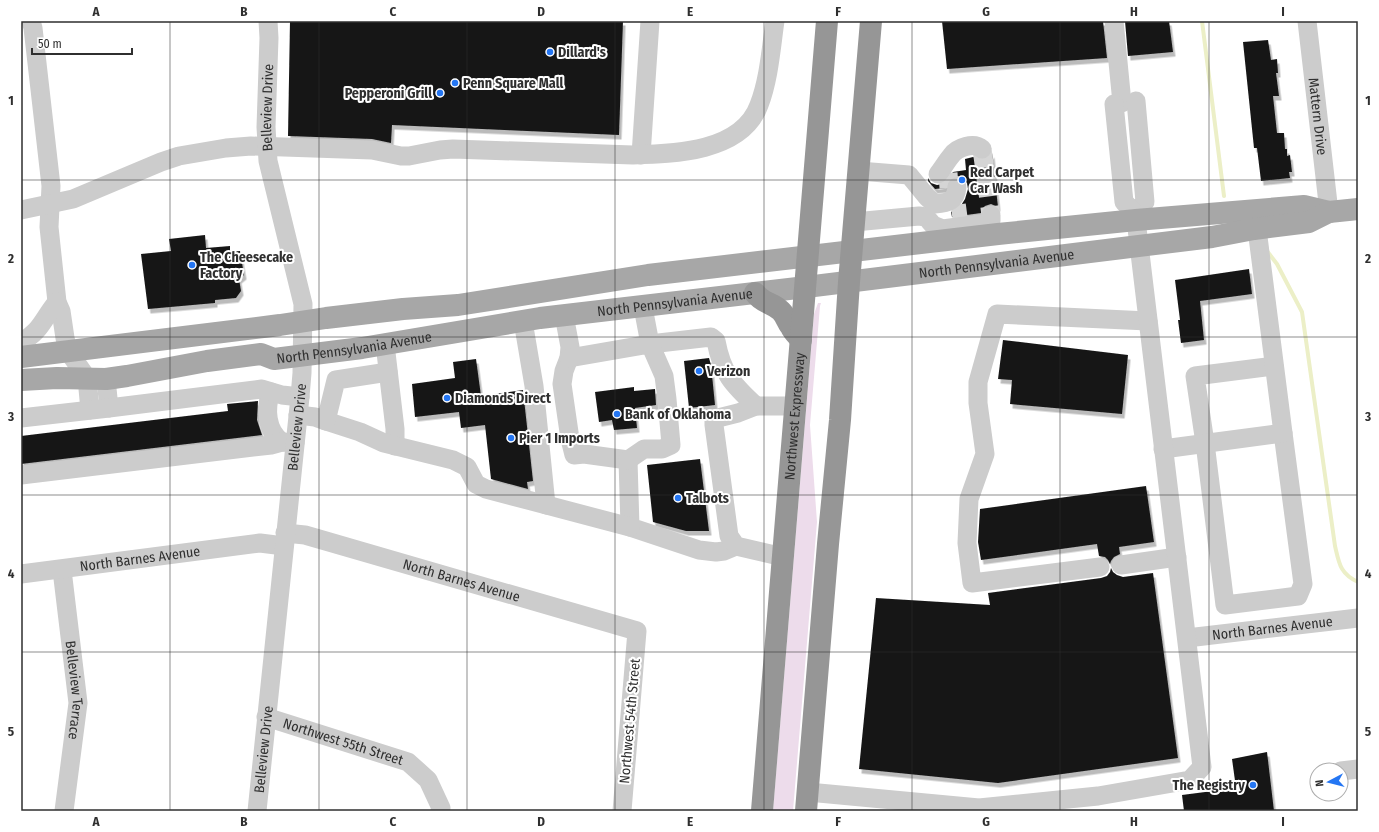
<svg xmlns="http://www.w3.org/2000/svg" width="1379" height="832" font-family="'Fira Sans Condensed',sans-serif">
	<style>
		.green { fill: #eddceb }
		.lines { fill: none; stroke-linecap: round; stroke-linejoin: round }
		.stream { stroke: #ecefc7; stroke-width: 4 }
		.building { fill: #161616; filter: url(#shadow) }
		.minor-tunnel { stroke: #d5d5d5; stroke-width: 19; stroke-dasharray: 19 10; stroke-linecap: butt }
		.minor { stroke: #ccc; stroke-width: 19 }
		.major { stroke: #a7a7a7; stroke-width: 22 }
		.highway { stroke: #969696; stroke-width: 22 }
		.grid { fill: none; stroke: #2f2f2f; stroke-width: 1; stroke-opacity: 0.55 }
		.poi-dot { fill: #2476f3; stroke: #fff; stroke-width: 1.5 }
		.labels { text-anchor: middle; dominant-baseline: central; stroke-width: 4; stroke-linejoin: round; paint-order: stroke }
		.poi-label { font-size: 14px; font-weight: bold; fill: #2f2f2f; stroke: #fff; text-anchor: start }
		.street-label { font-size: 14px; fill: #2f2f2f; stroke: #fff }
		.neatline { fill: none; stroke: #2f2f2f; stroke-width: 1.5 }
		.grid-label { font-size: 13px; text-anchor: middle; font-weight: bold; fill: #2f2f2f }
	</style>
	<defs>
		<filter id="shadow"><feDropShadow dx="2.5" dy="4.5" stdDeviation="0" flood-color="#0004"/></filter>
	</defs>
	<rect width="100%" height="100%" fill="#fff"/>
	<path class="green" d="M 818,303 L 821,303 L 820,306 L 810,425 L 817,522 L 793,811 L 773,811 L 814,314 Z"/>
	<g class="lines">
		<path class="stream" d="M 1202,21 L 1224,196
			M 1267,251 L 1277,264 L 1302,312 L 1335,546 C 1339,563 1340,574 1358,582"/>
	</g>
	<path class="building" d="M 290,21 L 623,21 L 619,135 L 392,125 L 391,143 L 372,139 L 288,136 Z
		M 942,21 L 1103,21 L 1107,58 L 947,69 Z
		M 1125,21 L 1169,21 L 1173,52 L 1128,56 Z
		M 1268,40 L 1271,60 L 1277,59 L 1278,73 L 1276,73 L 1279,96 L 1273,96 L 1277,133 L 1284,133 L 1285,149 L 1287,149 L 1287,156 L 1290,155 L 1292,172 L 1289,172 L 1290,178 L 1261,181 L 1257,148 L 1254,148 L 1243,42 Z
		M 992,153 L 998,207 L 991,204 L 985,206 L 982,209 L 981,213 L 952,217 L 951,212 L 960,207 L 965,199 L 968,189 L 967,183 L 964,178 L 958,176 L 953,177 L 948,180 L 946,188 L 935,189 L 928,181 L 928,178 L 931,183 L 937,185 L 942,184 L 947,181 L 953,172 L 966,170 L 965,159 L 973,157 L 982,160 L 988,158 Z
		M 205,235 L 206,248 L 230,246 L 230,252 L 240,251 L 244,275 L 239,279 L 241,291 L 236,298 L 215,300 L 215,303 L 148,309 L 141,254 L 171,251 L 169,239 Z
		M 1249,269 L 1252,294 L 1200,301 L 1204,340 L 1181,343 L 1178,320 L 1180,320 L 1175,280 Z
		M 1003,340 L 1128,355 L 1122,414 L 1010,404 L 1012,380 L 998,379 Z
		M 709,358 L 711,365 L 715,405 L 689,408 L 684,361 Z
		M 476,359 L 481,396 L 523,390 L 533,481 L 527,482 L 528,489 L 491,479 L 485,425 L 461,428 L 459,412 L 415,417 L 412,384 L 455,378 L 453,362 Z
		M 634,387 L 634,391 L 655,389 L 656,405 L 635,408 L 637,428 L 614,430 L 612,420 L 599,422 L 595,392 Z
		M 258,401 L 257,420 L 262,435 L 21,464 L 21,436 L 228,411 L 227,404 Z
		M 700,459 L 709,531 L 686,531 L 653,522 L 647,465 Z
		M 1146,486 L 1154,542 L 1119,547 L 1120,554 L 1114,557 L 1111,561 L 1110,564 L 1108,560 L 1105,557 L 1099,556 L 1097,544 L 981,560 L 978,542 L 980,509 Z
		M 1111,568 L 1113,572 L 1117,575 L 1123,577 L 1153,573 L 1178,758 L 998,783 L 859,769 L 876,598 L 990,605 L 988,593 L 1101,578 L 1107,576 L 1110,572 Z
		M 1267,752 L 1274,811 L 1184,811 L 1182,795 L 1236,788 L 1232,759 Z"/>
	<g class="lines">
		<path class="minor-tunnel" d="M 982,149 L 991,215
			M 948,173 L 949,188
			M 952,215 L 967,213"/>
		<g class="minor">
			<path d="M 31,21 L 33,28 L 51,186 L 49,227 L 57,302 L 61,311 L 65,338 L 68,351 L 87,378 L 90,410"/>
			<path d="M 1114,21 L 1122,103"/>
			<path id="s1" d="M 1307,21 L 1329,212"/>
			<path d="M 641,155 L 650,21"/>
			<path d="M 859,171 L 909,175 L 927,197 L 935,204 C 948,203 956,201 957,187"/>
			<path d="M 938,174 C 943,168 946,162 951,156 C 957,147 974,142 982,149"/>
			<path d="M 21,210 L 73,199 L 161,162 L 179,156 L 226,148 L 251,146 L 372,150 L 401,156 L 409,156 L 440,150 L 453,149 L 633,155 C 674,154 742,152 759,105 C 769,79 771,49 775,21"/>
			<path d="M 1135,213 L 1145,202 L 1136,101"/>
			<path d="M 854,222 L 919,216 L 926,217 L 933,225 L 943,229 L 987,223 L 991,221 L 991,215"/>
			<path d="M 643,307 L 650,344 L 711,337 L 716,341 C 722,373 732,384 756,406"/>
			<path d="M 564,315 L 570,347 L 569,358 L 564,371 L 562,384 L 570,439 L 574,455 L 584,454 L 628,460 L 630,527 L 699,550 L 716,552 L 724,551 L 736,546"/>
			<path d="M 523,321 L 534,386 L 546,505"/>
			<path d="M 21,342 C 41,332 44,317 57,302"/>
			<path d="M 385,344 L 395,429 L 395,446"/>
			<path d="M 569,358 L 650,344 L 664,376 L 667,399 L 671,445 L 662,449 L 644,449 L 628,460"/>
			<path d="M 1274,366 L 1195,376 L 1205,443 L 1225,605 L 1298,596 L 1303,584 L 1283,433"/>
			<path d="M 106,379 L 109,408"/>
			<path d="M 271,392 C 265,408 266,431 282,442"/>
			<path d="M 298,415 L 315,417 L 326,421 L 360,432 L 384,443 L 453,460 L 467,467 L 476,484 L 486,489 L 630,527"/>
			<path d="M 21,418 L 109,408 L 262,389 L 282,395 L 300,397"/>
			<path d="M 326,421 L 336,380 L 388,372"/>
			<path d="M 1163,449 L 1283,433 L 1257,229"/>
			<path d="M 21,475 L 271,445 L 282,442 L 295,443"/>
			<path id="s2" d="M 285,533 L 305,535 L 637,631 L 622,811"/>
			<path d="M 783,557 L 736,546 L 729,536 L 714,425 L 714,419 L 738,413 L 756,406 L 796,406"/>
			<path d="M 1121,565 L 1177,557"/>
			<path d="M 1100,567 L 972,583 L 967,543 L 969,499 L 985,454 L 978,403 L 978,382 L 997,314 L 1148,321"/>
			<path id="s3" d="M 62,570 L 78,703 L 64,811"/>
			<path id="s4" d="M 21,574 L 260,543 L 284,546"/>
			<path id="s5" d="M 1187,638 L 1358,618"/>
			<path id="s6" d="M 266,717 L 408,762 L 428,780 L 441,808 L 440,811"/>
			<path d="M 1341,771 L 1358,769"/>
			<path d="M 808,792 L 979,808 L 1098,796 L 1190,780 L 1202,767 L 1136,220 L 1135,213 L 1124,202 L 1114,104"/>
			<path id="s7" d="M 257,811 L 300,397 L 302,373 L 303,304 L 268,161 L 266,127 L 269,38 L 268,21"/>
		</g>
		<g class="major">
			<path d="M 21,357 L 280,325 L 326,318 L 403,309 L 458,305 L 648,275 L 998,234 L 1136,220 L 1304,206 L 1329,212"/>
			<path id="s8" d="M 21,380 L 57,378 L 106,379 L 127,376 L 207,361 L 261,354 L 274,359 L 362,348 L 540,318 L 806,287 L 1212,237 L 1254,229 L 1309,222 L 1329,212 L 1358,209"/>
		</g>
		<g class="highway">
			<path d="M 755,293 C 763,304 772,302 781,311 C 786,316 787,322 791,327 C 793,332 798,336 801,340"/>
			<path id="s9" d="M 762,811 L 827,21"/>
			<path d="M 806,811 L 828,544 L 840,420 L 849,282 L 871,21"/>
		</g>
	</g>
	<path class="grid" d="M 170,21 L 170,811M 319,21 L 319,811M 467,21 L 467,811M 615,21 L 615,811M 764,21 L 764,811M 912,21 L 912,811M 1060,21 L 1060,811M 1209,21 L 1209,811M 21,180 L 1358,180M 21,337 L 1358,337M 21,495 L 1358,495M 21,652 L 1358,652"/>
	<g class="poi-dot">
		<circle cx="550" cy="52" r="4"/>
		<circle cx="455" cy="83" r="4"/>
		<circle cx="440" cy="93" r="4"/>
		<circle cx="962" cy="180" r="4"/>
		<circle cx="192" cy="265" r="4"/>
		<circle cx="699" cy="371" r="4"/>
		<circle cx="447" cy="398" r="4"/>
		<circle cx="617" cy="414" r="4"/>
		<circle cx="511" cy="438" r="4"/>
		<circle cx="678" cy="498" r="4"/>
		<circle cx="1253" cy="785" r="4"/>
	</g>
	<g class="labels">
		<g class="poi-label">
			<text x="558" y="52">Dillard's</text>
			<text x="463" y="83">Penn Square Mall</text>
			<text x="432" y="93" text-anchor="end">Pepperoni Grill</text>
			<text x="970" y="172">Red Carpet<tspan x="970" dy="16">Car Wash</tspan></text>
			<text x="200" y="257">The Cheesecake<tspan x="200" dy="16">Factory</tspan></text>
			<text x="707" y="371">Verizon</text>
			<text x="455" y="398">Diamonds Direct</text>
			<text x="625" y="414">Bank of Oklahoma</text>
			<text x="519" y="438">Pier 1 Imports</text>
			<text x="686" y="498">Talbots</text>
			<text x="1245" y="785" text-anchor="end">The Registry</text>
		</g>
		<g class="street-label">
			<text stroke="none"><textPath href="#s7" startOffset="710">Belleview Drive</textPath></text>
			<text stroke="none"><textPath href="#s1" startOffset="96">Mattern Drive</textPath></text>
			<text stroke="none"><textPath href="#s8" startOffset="985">North Pennsylvania Avenue</textPath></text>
			<text stroke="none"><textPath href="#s8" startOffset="661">North Pennsylvania Avenue</textPath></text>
			<text stroke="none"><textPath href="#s8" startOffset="337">North Pennsylvania Avenue</textPath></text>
			<text stroke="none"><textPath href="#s9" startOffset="396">Northwest Expressway</textPath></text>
			<text stroke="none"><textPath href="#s7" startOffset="386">Belleview Drive</textPath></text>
			<text stroke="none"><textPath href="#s4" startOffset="120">North Barnes Avenue</textPath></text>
			<text stroke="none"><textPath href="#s2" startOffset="183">North Barnes Avenue</textPath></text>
			<text stroke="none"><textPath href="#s5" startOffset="86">North Barnes Avenue</textPath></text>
			<text stroke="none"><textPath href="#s3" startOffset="121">Belleview Terrace</textPath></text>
			<text transform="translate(630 721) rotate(-85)">Northwest 54th Street</text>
			<text stroke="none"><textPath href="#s6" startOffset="81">Northwest 55th Street</textPath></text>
			<text stroke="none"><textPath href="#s7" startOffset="62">Belleview Drive</textPath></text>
		</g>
	</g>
	<rect width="1379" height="832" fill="none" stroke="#ffffff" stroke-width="44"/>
	<g transform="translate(1329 782) rotate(263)"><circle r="19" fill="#ffffff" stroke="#acacac"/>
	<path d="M0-3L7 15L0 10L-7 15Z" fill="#2476f3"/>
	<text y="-6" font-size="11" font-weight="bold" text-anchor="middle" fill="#2f2f2f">N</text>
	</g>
	<path d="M32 48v6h100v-6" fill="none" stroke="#2f2f2f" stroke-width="2"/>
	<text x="38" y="48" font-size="12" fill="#2f2f2f" stroke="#ffffff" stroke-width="3" paint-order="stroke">50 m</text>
	<rect x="22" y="22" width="1335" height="788" class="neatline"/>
	<g class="grid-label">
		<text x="96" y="16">A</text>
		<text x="244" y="16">B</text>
		<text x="393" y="16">C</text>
		<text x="541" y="16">D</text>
		<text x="690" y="16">E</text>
		<text x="838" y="16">F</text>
		<text x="986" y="16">G</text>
		<text x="1134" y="16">H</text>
		<text x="1283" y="16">I</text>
		<text x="11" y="105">1</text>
		<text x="1368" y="105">1</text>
		<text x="11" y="263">2</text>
		<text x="1368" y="263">2</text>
		<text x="11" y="421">3</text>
		<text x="1368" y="421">3</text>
		<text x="11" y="578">4</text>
		<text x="1368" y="578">4</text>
		<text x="11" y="736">5</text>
		<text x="1368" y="736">5</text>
		<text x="96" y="826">A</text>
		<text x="244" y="826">B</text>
		<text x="393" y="826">C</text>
		<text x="541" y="826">D</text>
		<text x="690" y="826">E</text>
		<text x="838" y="826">F</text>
		<text x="986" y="826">G</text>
		<text x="1134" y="826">H</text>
		<text x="1283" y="826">I</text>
	</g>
</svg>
